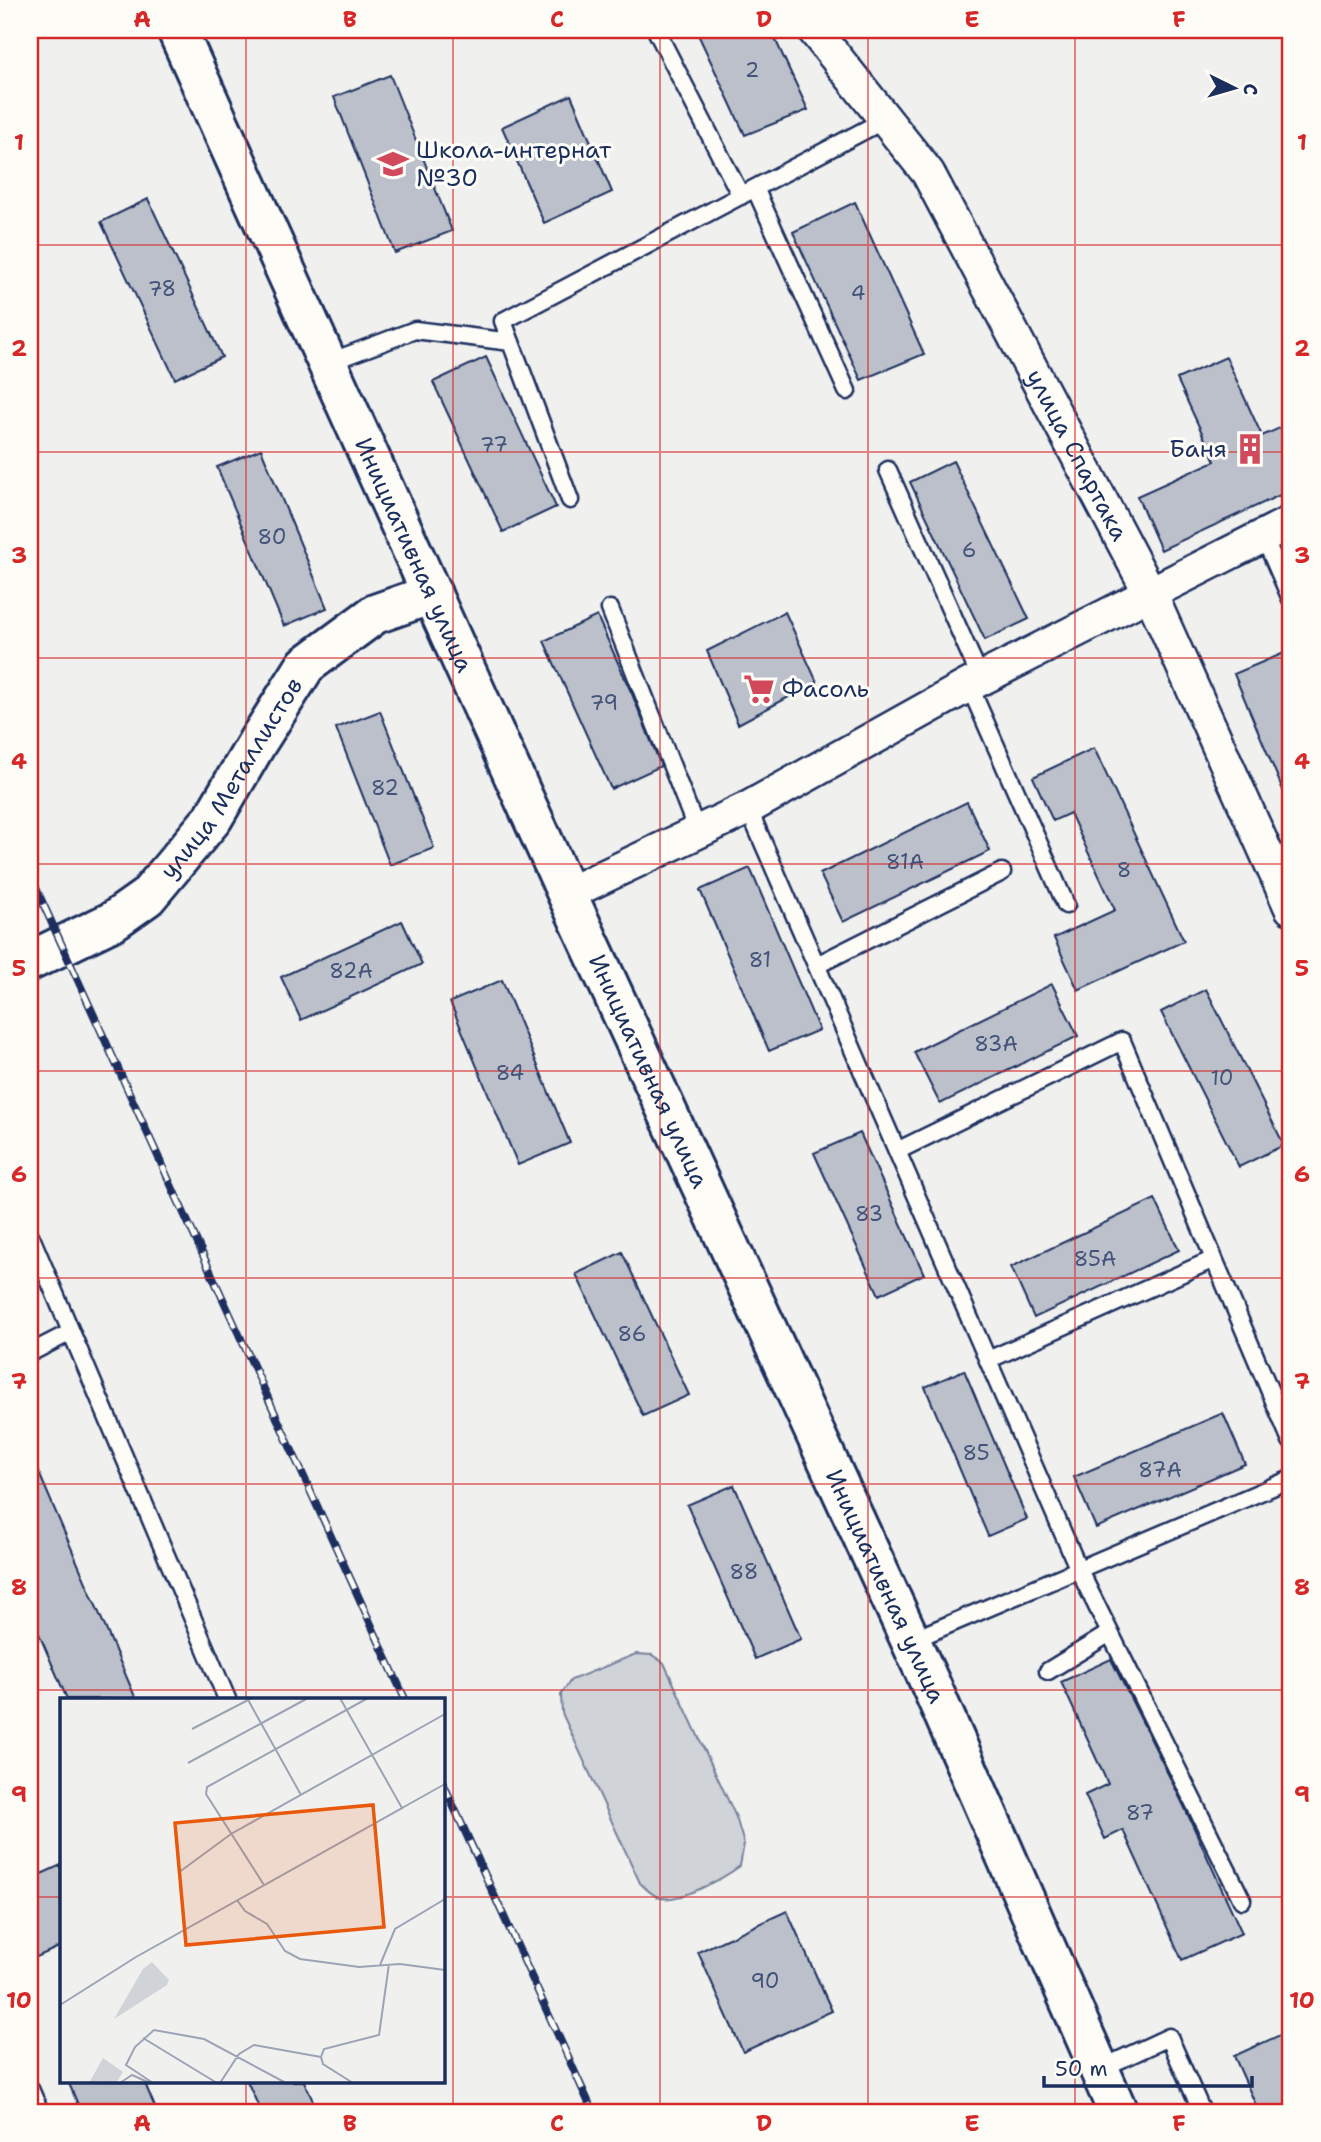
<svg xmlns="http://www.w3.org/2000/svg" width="1321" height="2142" font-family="'Shantell Sans',sans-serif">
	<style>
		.green { fill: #d0d3d8; stroke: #76819b; stroke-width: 2 }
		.building { fill: #bbc0ca; stroke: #1b2f5e; stroke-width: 2 }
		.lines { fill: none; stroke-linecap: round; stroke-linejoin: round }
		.service-casing { stroke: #1b2f5e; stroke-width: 21 }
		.minor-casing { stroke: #1b2f5e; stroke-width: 37 }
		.secondary-casing { stroke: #1b2f5e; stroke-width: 44 }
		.service { stroke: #fdfcf7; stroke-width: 16 }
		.minor { stroke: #fdfcf7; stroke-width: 32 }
		.secondary { stroke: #fdfcf7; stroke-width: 38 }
		.rail-casing { stroke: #1b2f5e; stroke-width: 8 }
		.rail { stroke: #fdfcf7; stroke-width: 5; stroke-dasharray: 16; stroke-linecap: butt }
		.grid { fill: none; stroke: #d62828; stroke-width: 2; stroke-opacity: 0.55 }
		.labels { text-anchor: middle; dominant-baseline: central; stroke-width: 6; stroke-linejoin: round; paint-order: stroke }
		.number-label { font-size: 21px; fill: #435379 }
		.poi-label { font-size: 24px; fill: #1b2f5e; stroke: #fdfcf7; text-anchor: start }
		.street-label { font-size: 24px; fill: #1b2f5e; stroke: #fdfcf7 }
		.inset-road { fill: none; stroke: #9ba3b4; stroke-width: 2 }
		.view { fill: #e8590c; fill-opacity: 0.15; stroke: #e8590c; stroke-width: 3.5 }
		.inset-edge { fill: none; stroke: #1b2f5e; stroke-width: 3.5 }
		.neatline { fill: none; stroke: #d62828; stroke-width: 2.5 }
		.grid-label { font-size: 23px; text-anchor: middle; font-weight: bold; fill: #d62828 }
	</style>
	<rect width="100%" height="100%" fill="#f0f0ee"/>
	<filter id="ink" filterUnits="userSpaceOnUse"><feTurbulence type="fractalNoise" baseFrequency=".0143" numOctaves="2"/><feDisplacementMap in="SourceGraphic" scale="14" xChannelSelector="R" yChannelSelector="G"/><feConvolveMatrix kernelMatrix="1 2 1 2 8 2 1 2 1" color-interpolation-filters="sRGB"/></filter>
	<g filter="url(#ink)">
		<path class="green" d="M 636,1654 L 652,1655 L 664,1663 L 736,1817 L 744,1844 L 740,1866 C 725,1877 677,1905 658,1897 C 651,1894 645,1888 640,1883 L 562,1713 L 561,1694 L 571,1680 Z"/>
		<path class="building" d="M 696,30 L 771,30 L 808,110 L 745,135 Z
			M 390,75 L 452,231 L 395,253 L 334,97 Z
			M 571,95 L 612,192 L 544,223 L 502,127 Z
			M 148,199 L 222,357 L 175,379 L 101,222 Z
			M 855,202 L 924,354 L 861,380 L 793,232 Z
			M 486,357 L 556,507 L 503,532 L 433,382 Z
			M 1226,357 L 1262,436 L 1291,423 L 1291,490 L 1161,550 L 1137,496 L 1215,461 L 1177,379 Z
			M 261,449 L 327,608 L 284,626 L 217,467 Z
			M 953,461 L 1029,619 L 985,640 L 910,482 Z
			M 785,612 L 817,682 L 738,724 L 707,651 Z
			M 597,616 L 632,694 L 661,766 L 611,789 L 544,641 Z
			M 1284,653 L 1291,670 L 1291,809 L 1234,674 Z
			M 380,711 L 434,848 L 390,865 L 336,728 Z
			M 1094,748 L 1184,941 L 1078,990 L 1054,938 L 1115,910 L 1070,813 L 1053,821 L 1033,777 Z
			M 967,802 L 990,851 L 843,922 L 820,874 Z
			M 750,868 L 819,1030 L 769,1051 L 700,890 Z
			M 402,921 L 422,964 L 301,1020 L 281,977 Z
			M 502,980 L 570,1143 L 518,1165 L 450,1002 Z
			M 1052,984 L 1078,1036 L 940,1104 L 914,1052 Z
			M 1206,989 L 1284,1145 L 1239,1167 L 1161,1012 Z
			M 860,1133 L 924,1274 L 879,1295 L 814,1153 Z
			M 1155,1199 L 1179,1250 L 1034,1318 L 1011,1267 Z
			M 622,1252 L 689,1395 L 643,1416 L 576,1274 Z
			M 964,1370 L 1027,1519 L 988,1536 L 925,1387 Z
			M 1223,1413 L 1245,1464 L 1096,1528 L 1074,1477 Z
			M 30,1452 L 136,1699 L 67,1699 L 30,1613 Z
			M 734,1485 L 801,1639 L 755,1659 L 687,1505 Z
			M 1111,1659 L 1184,1806 L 1242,1933 L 1182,1960 L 1123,1830 L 1105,1839 L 1085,1795 L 1108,1784 L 1061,1682 Z
			M 61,1865 L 61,1946 L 30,1960 L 30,1879 Z
			M 787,1911 L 832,2011 L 743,2052 L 698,1952 Z
			M 1291,2030 L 1291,2112 L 1259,2112 L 1234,2056 Z
			M 68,2081 L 144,2081 L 157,2112 L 81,2112 Z
			M 247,2081 L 304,2081 L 318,2112 L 261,2112 Z"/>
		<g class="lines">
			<defs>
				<path id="service" d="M 656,30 L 741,196
					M 755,188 L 847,391
					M 327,363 L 415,330 L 511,342
					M 888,470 L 981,679
					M 570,500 L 503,321 L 886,119
					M 1264,537 L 1291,599
					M 610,609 L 698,833
					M 969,685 L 1066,905
					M 748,808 L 1079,1570 L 1242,1900
					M 817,965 L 1002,872
					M 897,1151 L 1122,1041 L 1291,1441
					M 30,1235 L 227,1699
					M 30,1353 L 71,1332
					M 988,1360 L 1214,1259
					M 910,1641 L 1291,1479
					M 1048,1671 L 1110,1633
					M 1100,2069 L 1169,2037 L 1202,2112
					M 30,2089 L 40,2112"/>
				<g id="minor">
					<path id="s1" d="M 814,30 L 928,173 L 1150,593 L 1291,908"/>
					<path d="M 567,894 L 748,808 L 969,685 L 1291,522"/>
				</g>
				<g id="secondary">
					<path id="s2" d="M 177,30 L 567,894 L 930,1683 L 1118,2112"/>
					<path id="s3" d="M 30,961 L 113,921 L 147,897 L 213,818 L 258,741 L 306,665 L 375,614 L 432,594"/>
				</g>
			</defs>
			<use href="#service" class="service-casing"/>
			<use href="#minor" class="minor-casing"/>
			<use href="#secondary" class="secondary-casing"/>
			<use href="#service" class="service"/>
			<use href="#minor" class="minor"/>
			<use href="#secondary" class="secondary"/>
			<defs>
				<path id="rail" d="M 30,875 L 405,1699
					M 443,1783 L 593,2112"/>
			</defs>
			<use href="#rail" class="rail-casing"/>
			<use href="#rail" class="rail"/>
		</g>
	</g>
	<path class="grid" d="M 246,30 L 246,1699M 453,30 L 453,2112M 660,30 L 660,2112M 868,30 L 868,2112M 1075,30 L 1075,2112M 30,245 L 1291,245M 30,452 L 1291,452M 30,658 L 1291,658M 30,864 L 1291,864M 30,1071 L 1291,1071M 30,1278 L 1291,1278M 30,1484 L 1291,1484M 30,1690 L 1291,1690M 30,1897 L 61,1897M 443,1897 L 1291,1897M 246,2081 L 246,2112"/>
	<defs>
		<symbol id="school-bare" viewBox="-9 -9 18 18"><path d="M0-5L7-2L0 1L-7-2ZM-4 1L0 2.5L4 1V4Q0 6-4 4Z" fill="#d1495b" stroke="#fdfcf7" stroke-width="2.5" paint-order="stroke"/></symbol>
		<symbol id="building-bare" viewBox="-9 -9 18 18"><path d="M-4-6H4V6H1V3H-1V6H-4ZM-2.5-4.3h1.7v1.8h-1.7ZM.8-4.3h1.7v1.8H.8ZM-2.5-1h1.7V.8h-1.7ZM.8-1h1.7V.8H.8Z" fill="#d1495b" stroke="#fdfcf7" stroke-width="2.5" paint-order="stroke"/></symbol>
		<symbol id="supermarket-bare" viewBox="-9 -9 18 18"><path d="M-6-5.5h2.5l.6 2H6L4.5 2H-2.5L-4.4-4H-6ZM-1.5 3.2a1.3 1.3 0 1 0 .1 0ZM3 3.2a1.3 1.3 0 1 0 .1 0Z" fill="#d1495b" stroke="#fdfcf7" stroke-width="2.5" paint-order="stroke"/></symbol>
	</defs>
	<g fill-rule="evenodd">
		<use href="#school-bare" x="371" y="142" width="44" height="44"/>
		<use href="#building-bare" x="1228" y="427" width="44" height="44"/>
		<use href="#supermarket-bare" x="737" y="667" width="44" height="44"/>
	</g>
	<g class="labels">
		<g class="number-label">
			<text x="752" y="70">2</text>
			<text x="162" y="289">78</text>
			<text x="858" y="293">4</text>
			<text x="494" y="445">77</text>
			<text x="272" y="537">80</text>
			<text x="969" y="550">6</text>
			<text x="604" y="703">79</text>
			<text x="385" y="788">82</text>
			<text x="905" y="862">81А</text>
			<text x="1124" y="870">8</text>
			<text x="760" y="960">81</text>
			<text x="351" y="971">82А</text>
			<text x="996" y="1044">83А</text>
			<text x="510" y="1073">84</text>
			<text x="1222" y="1078">10</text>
			<text x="869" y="1214">83</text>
			<text x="1095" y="1259">85А</text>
			<text x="632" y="1334">86</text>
			<text x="976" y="1453">85</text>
			<text x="1160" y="1470">87А</text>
			<text x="744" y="1572">88</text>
			<text x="1140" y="1813">87</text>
			<text x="765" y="1981">90</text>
		</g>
		<g class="poi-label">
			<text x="416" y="150">Школа-интернат<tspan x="416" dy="28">№30</tspan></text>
			<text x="1227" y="449" text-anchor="end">Баня</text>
			<text x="782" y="689">Фасоль</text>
		</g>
		<g class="street-label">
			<text stroke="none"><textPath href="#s1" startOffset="502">улица Спартака</textPath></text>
			<text stroke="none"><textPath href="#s2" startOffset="576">Инициативная улица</textPath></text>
			<text stroke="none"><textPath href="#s3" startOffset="280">улица Металлистов</textPath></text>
			<text stroke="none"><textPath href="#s2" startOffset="1143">Инициативная улица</textPath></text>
			<text stroke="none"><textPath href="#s2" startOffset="1710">Инициативная улица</textPath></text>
		</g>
	</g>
	<g transform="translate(60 1698)">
		<rect width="385" height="385" fill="#f0f0ee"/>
		<path d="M 92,264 L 109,282 L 107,287 L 54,321 L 83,271 ZM 43,360 L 63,374 L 56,385 L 29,385 Z" fill="#d0d3d8"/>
		<path class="inset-road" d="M 187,0 L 241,97M 132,31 L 192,0M 128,65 L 248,0M 342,110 L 385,86M 118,175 L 171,136 L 385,16M 204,187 L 146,96 L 147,89 L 308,0M 177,202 L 185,213 L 207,226 L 225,253 L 240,261 L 299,269 L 340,266 L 385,272M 320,267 L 335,231 L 385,201M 0,307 L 76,259 L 342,110 L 280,0M 83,340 L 157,385M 261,359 L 264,351 L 319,337 L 329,266M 261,359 L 263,366 L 293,385M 60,385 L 72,377 L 90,385M 93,385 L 66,367 L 75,349 L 94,332 L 144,341 L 226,385M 160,385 L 179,356 L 194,347 L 261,359"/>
		<path class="view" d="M 313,107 L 324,229 L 126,247 L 115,125 Z"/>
		<rect width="385" height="385" class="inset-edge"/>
	</g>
	<rect width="1321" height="2142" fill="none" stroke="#fdfcf7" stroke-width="77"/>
	<g transform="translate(1234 88) rotate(95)" stroke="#fdfcf7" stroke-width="5" paint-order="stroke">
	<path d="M0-5L12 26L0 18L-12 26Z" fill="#1b2f5e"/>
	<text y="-10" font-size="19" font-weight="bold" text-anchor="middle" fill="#1b2f5e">С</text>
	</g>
	<path d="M1044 2076v10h208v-10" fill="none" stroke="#1b2f5e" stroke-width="3.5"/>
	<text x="1055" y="2076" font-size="21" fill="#1b2f5e" stroke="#fdfcf7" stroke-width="5" paint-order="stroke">50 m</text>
	<rect x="38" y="38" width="1244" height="2066" class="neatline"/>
	<g class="grid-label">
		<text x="142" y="27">A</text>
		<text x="350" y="27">B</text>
		<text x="557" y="27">C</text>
		<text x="764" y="27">D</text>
		<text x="972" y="27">E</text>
		<text x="1179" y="27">F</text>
		<text x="19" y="150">1</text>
		<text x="1302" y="150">1</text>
		<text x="19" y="356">2</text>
		<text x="1302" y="356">2</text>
		<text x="19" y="563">3</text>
		<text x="1302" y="563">3</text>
		<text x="19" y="769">4</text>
		<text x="1302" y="769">4</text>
		<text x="19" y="976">5</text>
		<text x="1302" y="976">5</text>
		<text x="19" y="1182">6</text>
		<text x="1302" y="1182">6</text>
		<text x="19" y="1389">7</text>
		<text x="1302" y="1389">7</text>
		<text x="19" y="1595">8</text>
		<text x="1302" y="1595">8</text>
		<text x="19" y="1802">9</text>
		<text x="1302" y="1802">9</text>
		<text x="19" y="2008">10</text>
		<text x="1302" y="2008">10</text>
		<text x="142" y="2131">A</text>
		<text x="350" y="2131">B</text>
		<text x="557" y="2131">C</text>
		<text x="764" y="2131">D</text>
		<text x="972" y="2131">E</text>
		<text x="1179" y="2131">F</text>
	</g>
</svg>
